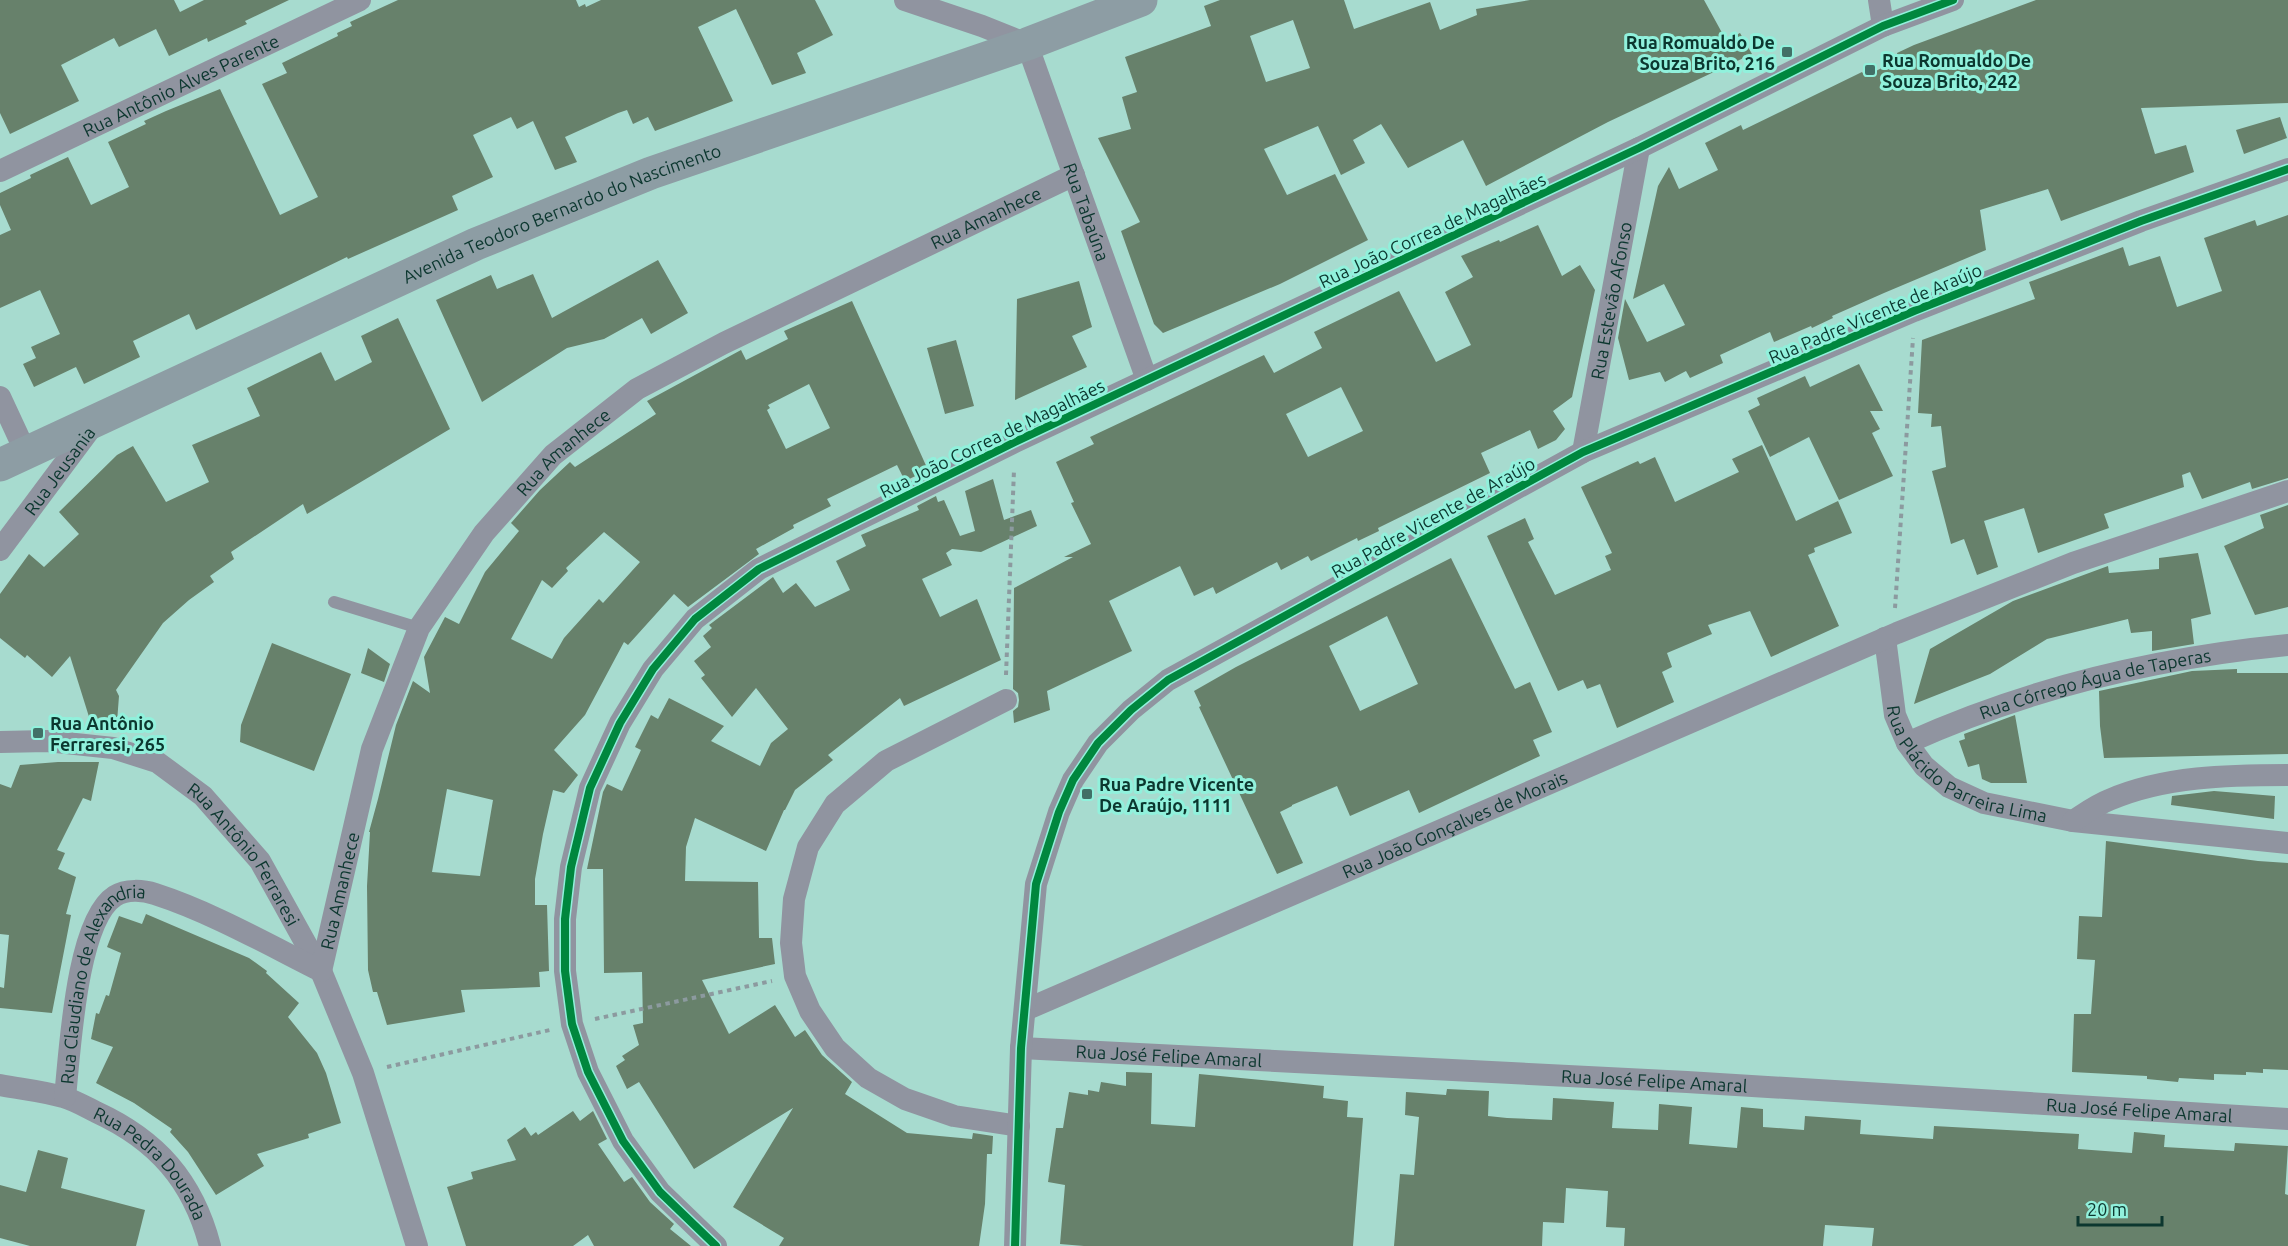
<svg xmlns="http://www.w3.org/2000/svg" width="2288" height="1246" font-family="Ubuntu,sans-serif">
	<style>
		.building { fill: #67816b; fill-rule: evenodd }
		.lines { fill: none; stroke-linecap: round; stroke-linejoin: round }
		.path { stroke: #8c9a9f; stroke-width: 4; stroke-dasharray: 4.5 4.5; stroke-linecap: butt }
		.lane { stroke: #9094a0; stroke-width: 12 }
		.street { stroke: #9094a0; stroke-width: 22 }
		.secondary { stroke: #8d9da4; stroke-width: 33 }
		.cycleway-casing { stroke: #91f1dc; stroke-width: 11 }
		.cycleway { stroke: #00873e; stroke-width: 8 }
		.poi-dot { fill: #427067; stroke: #91f1dc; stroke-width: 2 }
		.labels { text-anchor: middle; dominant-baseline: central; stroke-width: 6; stroke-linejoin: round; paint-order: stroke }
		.poi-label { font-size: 18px; font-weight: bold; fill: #0c372f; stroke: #91f1dc; text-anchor: start }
		.street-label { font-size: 18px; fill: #0c372f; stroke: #91f1dc }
	</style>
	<rect width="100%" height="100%" fill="#a7dbcf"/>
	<path class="building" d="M 0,0 L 174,0 L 180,12 L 204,0 L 289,0 L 245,21 L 247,24 L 208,42 L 207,38 L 169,56 L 156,29 L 119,47 L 114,38 L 61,65 L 79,101 L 10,134 L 0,113 Z
		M 398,0 L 576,0 L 579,7 L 585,4 L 586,7 L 601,0 L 815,0 L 833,35 L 797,53 L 806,73 L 772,85 L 736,9 L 698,27 L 733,101 L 655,131 L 648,117 L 633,124 L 627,110 L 618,113 L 565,137 L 577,162 L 555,170 L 533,121 L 517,129 L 511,117 L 473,135 L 493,177 L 452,196 L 458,210 L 348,259 L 347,257 L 196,330 L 189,314 L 133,341 L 140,357 L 84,384 L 76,367 L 34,387 L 23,364 L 36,358 L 31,347 L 60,334 L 40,290 L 0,308 L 0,235 L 11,230 L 0,205 L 0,193 L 31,178 L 30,175 L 68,157 L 91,205 L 129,187 L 108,142 L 146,124 L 144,121 L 166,111 L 220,89 L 280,215 L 318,197 L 262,84 L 287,73 L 282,63 L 338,36 L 337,33 L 352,26 L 350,22 Z
		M 1220,0 L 1344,0 L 1354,29 L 1430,2 L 1440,30 L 1477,15 L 1476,9 L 1530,0 L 1704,0 L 1726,40 L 1740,33 L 1752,54 L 1608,122 L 1486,186 L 1463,140 L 1408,168 L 1381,124 L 1353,140 L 1365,163 L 1341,175 L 1318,126 L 1264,149 L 1287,195 L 1335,174 L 1368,240 L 1280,284 L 1163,333 L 1154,324 L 1121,231 L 1140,222 L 1098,138 L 1131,129 L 1122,97 L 1137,92 L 1125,57 L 1211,26 L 1204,6 ZM 1293,20 L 1310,68 L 1266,82 L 1250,36 Z
		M 2036,0 L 2288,0 L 2288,103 L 2141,108 L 2155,154 L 2186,145 L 2194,172 L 2061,221 L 2048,189 L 1980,210 L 1986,250 L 1884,293 L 1832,316 L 1833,318 L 1812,328 L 1811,326 L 1774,342 L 1770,332 L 1720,355 L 1723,363 L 1690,378 L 1686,371 L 1665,382 L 1660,372 L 1629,380 L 1618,338 L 1625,299 L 1647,342 L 1685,325 L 1664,284 L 1633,299 L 1658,186 L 1669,167 L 1679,189 L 1718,170 L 1705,143 L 1741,125 L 1743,130 L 1862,72 L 1865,77 L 1898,59 L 1897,53 L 1914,45 Z
		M 2280,117 L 2287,138 L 2244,154 L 2236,130 Z
		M 2288,215 L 2288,478 L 2252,489 L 2250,482 L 2202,499 L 2190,472 L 2182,475 L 2184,487 L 2104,514 L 2109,528 L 2038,553 L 2024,508 L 1984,521 L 1998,567 L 1977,575 L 1964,539 L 1951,544 L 1932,471 L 1946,467 L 1941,426 L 1931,427 L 1932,414 L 1918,413 L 1922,340 L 2035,299 L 2029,282 L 2123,247 L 2129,266 L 2160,256 L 2177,307 L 2222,291 L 2204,238 L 2255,220 L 2257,226 Z
		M 1538,225 L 1562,276 L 1580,265 L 1595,290 L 1572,397 L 1553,411 L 1565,429 L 1556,440 L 1538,449 L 1530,430 L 1481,453 L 1490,473 L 1378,528 L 1379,531 L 1358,541 L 1357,538 L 1311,561 L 1308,556 L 1281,570 L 1277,562 L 1216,594 L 1213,587 L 1194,596 L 1180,566 L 1109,601 L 1132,651 L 1047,691 L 1050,710 L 1014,723 L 1013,711 L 1018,707 L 1019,700 L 1018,693 L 1013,689 L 1014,588 L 1073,557 L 1064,557 L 1091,544 L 1071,503 L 1074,502 L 1056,462 L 1094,444 L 1090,437 L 1264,355 L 1274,373 L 1322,348 L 1314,332 L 1399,291 L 1436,362 L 1471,345 L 1445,292 L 1473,277 L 1461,256 L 1499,240 L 1500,242 ZM 1341,387 L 1363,431 L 1308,457 L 1286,414 Z
		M 658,260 L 688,313 L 651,334 L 642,318 L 604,339 L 567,348 L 482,402 L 436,300 L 491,275 L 497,289 L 533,274 L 552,318 Z
		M 1079,281 L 1092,327 L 1072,336 L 1087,367 L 1015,400 L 1017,299 Z
		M 852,301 L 928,470 L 905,481 L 897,465 L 827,499 L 831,506 L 793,525 L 794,528 L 756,549 L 759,554 L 688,607 L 674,594 L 628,645 L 624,642 L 585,715 L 554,750 L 578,775 L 564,793 L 553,790 L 543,834 L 535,879 L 535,905 L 547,905 L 549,971 L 539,972 L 540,987 L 461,990 L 465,1012 L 387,1025 L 377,992 L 373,992 L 368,970 L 367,886 L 370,832 L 369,832 L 378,799 L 396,725 L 413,681 L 430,693 L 424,657 L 445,617 L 459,624 L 485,572 L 519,531 L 511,523 L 540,490 L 570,462 L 575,467 L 656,414 L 647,401 L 741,350 L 746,360 L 788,339 L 784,331 ZM 809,384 L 830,428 L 786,449 L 767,410 L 770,408 L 768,405 ZM 604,532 L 640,562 L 603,603 L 599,599 L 564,638 L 552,659 L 511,639 L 542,580 L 552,588 L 568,571 L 566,568 ZM 447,789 L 493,800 L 480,876 L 432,872 Z
		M 398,318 L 450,429 L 307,514 L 303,504 L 231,552 L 234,559 L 210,576 L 214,582 L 189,600 L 163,623 L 116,690 L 119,696 L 117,722 L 90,720 L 70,656 L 52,677 L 27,655 L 25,658 L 0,638 L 0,594 L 29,554 L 44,567 L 79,534 L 59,512 L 117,455 L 133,446 L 166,502 L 209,482 L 192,445 L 260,416 L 247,388 L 321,352 L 335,381 L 372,362 L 361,336 Z
		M 956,340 L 974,406 L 945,414 L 927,348 Z
		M 1859,364 L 1883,411 L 1870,411 L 1880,429 L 1872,433 L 1893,476 L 1839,500 L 1809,437 L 1770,457 L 1748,411 L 1760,405 L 1757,398 L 1805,376 L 1810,387 Z
		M 1762,445 L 1796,521 L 1838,501 L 1852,533 L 1814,548 L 1815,552 L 1808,555 L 1839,626 L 1771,657 L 1750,611 L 1708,625 L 1712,634 L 1667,653 L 1672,667 L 1662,672 L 1674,702 L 1617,728 L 1600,684 L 1587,689 L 1583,680 L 1558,691 L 1487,536 L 1525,518 L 1534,539 L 1528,542 L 1555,595 L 1611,570 L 1605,556 L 1612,553 L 1581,487 L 1638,461 L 1640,464 L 1655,457 L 1675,502 L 1739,472 L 1732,459 Z
		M 993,479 L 1004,520 L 1031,510 L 1037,526 L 981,552 L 952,549 L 946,553 L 952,565 L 922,579 L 940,617 L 977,599 L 1001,660 L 904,706 L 900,698 L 828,755 L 833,760 L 795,790 L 785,810 L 784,810 L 766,851 L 695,818 L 686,847 L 685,881 L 758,882 L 759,938 L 772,938 L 775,964 L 702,980 L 729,1034 L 775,1005 L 795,1037 L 805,1030 L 822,1055 L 852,1082 L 845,1094 L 907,1133 L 972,1139 L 973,1133 L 993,1136 L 992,1154 L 987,1154 L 985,1204 L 979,1246 L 779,1246 L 784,1238 L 733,1207 L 793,1108 L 694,1169 L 639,1082 L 627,1089 L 616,1066 L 625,1060 L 622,1056 L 639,1045 L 633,1025 L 643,1023 L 642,972 L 604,973 L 603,869 L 587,869 L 603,792 L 607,784 L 622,791 L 641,750 L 635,747 L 651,715 L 658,719 L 669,698 L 724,726 L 711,741 L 760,766 L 771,743 L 788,729 L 756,688 L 732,717 L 701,678 L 705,675 L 694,661 L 711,647 L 703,636 L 712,628 L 709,625 L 773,577 L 783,593 L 796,583 L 815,607 L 850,590 L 836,561 L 866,546 L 861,535 L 919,510 L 917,506 L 936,496 L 938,502 L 944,500 L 960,536 L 975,531 L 965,491 Z
		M 2288,505 L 2288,607 L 2255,615 L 2224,546 L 2264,528 L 2260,515 Z
		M 2198,553 L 2211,614 L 2191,619 L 2194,644 L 2152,651 L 2152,631 L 2131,633 L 2128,619 L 2047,639 L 1990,674 L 1914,704 L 1930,649 L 2013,601 L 2108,566 L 2109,573 L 2159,569 L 2159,558 Z
		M 1451,558 L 1515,689 L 1530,682 L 1552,732 L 1533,740 L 1540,756 L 1419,813 L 1409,790 L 1350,816 L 1337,786 L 1292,805 L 1292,806 L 1280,812 L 1303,863 L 1277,874 L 1199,707 L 1201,706 L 1194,691 L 1236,667 ZM 1387,616 L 1418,684 L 1360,711 L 1329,646 Z
		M 272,643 L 351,674 L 314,771 L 240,742 L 241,725 Z
		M 368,648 L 390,664 L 384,682 L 361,673 Z
		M 2237,669 L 2237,673 L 2288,673 L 2288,754 L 2104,758 L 2100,726 L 2099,691 L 2192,671 Z
		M 2015,715 L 2027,783 L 1991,783 L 1982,779 L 1979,764 L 1968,767 L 1959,741 L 1965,739 L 1964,734 Z
		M 58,762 L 99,762 L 91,801 L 83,798 L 57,850 L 65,853 L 58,869 L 76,877 L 66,914 L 71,915 L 52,1013 L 0,1008 L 0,987 L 4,988 L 9,935 L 0,934 L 0,784 L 11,788 L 20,765 Z
		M 2214,791 L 2275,796 L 2274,819 L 2171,805 L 2172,796 Z
		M 2106,841 L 2258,861 L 2288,863 L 2288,1070 L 2263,1069 L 2263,1073 L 2246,1072 L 2246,1075 L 2214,1074 L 2214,1080 L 2179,1078 L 2178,1082 L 2147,1079 L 2147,1076 L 2072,1072 L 2074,1014 L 2091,1014 L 2095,960 L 2077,959 L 2079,916 L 2102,917 Z
		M 146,914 L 249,958 L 267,971 L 266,973 L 299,1003 L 288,1017 L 317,1053 L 326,1073 L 341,1123 L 308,1134 L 309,1138 L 257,1154 L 264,1166 L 216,1195 L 188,1152 L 170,1132 L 172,1129 L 134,1103 L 96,1083 L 113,1047 L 91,1039 L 96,1013 L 99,1014 L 106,995 L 109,996 L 121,953 L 107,947 L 119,916 L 142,924 Z
		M 1126,1072 L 1152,1073 L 1151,1124 L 1195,1127 L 1199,1074 L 1324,1086 L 1323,1098 L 1348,1101 L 1347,1117 L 1363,1118 L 1353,1246 L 1084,1246 L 1060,1244 L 1065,1185 L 1048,1182 L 1056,1128 L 1063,1128 L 1069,1092 L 1088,1095 L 1088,1090 L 1099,1092 L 1101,1082 L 1126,1086 Z
		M 1447,1089 L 1489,1091 L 1488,1116 L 1507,1118 L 1552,1120 L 1553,1098 L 1614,1102 L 1612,1128 L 1658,1130 L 1659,1104 L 1692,1107 L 1689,1144 L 1737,1148 L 1741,1107 L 1763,1109 L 1763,1127 L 1804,1130 L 1805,1116 L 1861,1120 L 1860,1134 L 1933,1139 L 1934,1126 L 2079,1134 L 2078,1149 L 2132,1153 L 2134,1132 L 2165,1135 L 2164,1147 L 2234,1151 L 2235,1143 L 2288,1146 L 2285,1194 L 2288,1195 L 2288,1246 L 1872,1246 L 1874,1228 L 1825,1225 L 1823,1246 L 1624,1246 L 1625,1228 L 1606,1227 L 1608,1191 L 1566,1188 L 1564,1223 L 1543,1222 L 1542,1246 L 1394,1246 L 1400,1174 L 1414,1175 L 1419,1117 L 1405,1115 L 1406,1092 L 1446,1095 Z
		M 573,1111 L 580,1121 L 593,1111 L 607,1139 L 598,1144 L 624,1182 L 632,1177 L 650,1202 L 674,1224 L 670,1229 L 691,1246 L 594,1246 L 588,1235 L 573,1246 L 466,1246 L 447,1187 L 473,1179 L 471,1172 L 516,1160 L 507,1140 L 525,1127 L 531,1136 L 536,1132 L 538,1135 Z
		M 38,1150 L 68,1158 L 61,1188 L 145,1210 L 136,1246 L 30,1246 L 0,1238 L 0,1185 L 26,1192 Z"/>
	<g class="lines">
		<path class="path" d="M 1895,608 L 1913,338
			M 1006,675 L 1014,470
			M 595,1019 L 772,981
			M 387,1067 L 550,1030"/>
		<path class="lane" d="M 334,602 L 419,628"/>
		<g class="street">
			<path id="s1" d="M 905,0 L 982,26 L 1027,44 L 1147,380"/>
			<path d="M 1879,0 L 1883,26"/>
			<path id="s2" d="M 0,171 L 360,0"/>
			<path d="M 0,397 L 26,453"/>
			<path id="s3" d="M 1583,452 L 1639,148"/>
			<path id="s4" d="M 0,550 L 94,424"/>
			<path id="s5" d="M 1885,638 L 1895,715 L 1907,743 L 1924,766 L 1949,787 L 1984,803 L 2073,821 L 2288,843"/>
			<path d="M 1006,700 L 886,761 L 835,804 L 808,847 L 794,899 L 791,943 L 795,976 L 810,1011 L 835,1048 L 868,1078 L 905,1099 L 954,1116 L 1019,1126"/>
			<path id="s6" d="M 0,742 L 47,741 L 113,748 L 157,762 L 203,796 L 260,861 L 321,971 L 363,1073 L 417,1246"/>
			<path id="s7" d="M 1907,743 C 2028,688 2155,658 2288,645"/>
			<path d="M 2073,821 C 2084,814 2096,805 2109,800 C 2164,776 2229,775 2288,775"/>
			<path id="s8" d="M 1025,1010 L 1897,633 L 2073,563 L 2288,491"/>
			<path id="s9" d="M 1021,1048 L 1687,1082 L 2288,1119"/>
			<path id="s10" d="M 0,1085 C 21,1089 43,1091 63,1097 C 74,1100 86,1107 96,1112 C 157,1140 193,1181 210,1246"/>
			<path id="s11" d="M 65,1097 C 70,1052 76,921 115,896 C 126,889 143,890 155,894 C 211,912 269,945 321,971 L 372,749 L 419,628 L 484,533 L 553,455 L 637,389 L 724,343 L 1074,175"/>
			<path d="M 716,1246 L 660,1192 L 623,1141 L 588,1072 L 572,1024 L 565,971 L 565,919 L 571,867 L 590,788 L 620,723 L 653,669 L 695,619 L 759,569 L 1015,442 L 1639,148 L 1883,26 L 1953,0"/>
			<path d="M 1015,1246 L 1021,1048 L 1036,884 L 1059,812 L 1073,780 L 1098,743 L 1131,710 L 1168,680 L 1583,452 L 1914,311 L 2141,221 L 2288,169"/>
		</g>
		<path class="secondary" id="s12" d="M 0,465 L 476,244 L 651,173 L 1027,44 L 1141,0"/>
		<defs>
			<path id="cycleway" d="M 716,1246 L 660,1192 L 623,1141 L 588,1072 L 572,1024 L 565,971 L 565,919 L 571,867 L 590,788 L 620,723 L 653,669 L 695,619 L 759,569 L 1015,442 L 1639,148 L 1883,26 L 1953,0
				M 1015,1246 L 1021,1048 L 1036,884 L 1059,812 L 1073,780 L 1098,743 L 1131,710 L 1168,680 L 1583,452 L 1914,311 L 2141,221 L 2288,169"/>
		</defs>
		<use href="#cycleway" class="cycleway-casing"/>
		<use href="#cycleway" class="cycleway"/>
	</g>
	<g class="poi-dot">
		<rect x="1781" y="46" width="12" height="12" rx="3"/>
		<rect x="1864" y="64" width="12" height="12" rx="3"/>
		<rect x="32" y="727" width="12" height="12" rx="3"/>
		<rect x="1081" y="788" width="12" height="12" rx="3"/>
	</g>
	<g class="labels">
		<g class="poi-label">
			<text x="1775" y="42" text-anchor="end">Rua Romualdo De<tspan x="1775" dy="21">Souza Brito, 216</tspan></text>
			<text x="1882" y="60">Rua Romualdo De<tspan x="1882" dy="21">Souza Brito, 242</tspan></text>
			<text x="50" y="723">Rua Antônio<tspan x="50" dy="21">Ferraresi, 265</tspan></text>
			<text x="1099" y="784">Rua Padre Vicente<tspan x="1099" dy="21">De Araújo, 1111</tspan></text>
		</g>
		<g class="street-label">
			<text stroke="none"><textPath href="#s2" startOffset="200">Rua Antônio Alves Parente</textPath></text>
			<text stroke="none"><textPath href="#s1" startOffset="308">Rua Tabaúna</textPath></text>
			<text stroke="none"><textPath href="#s12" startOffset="616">Avenida Teodoro Bernardo do Nascimento</textPath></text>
			<text stroke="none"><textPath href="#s11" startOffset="1508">Rua Amanhece</textPath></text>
			<text transform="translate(1432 230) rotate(-25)">Rua João Correa de Magalhães</text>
			<text stroke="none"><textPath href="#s3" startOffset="154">Rua Estevão Afonso</textPath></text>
			<text transform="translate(1875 313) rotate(-23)">Rua Padre Vicente de Araújo</text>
			<text transform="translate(992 438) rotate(-26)">Rua João Correa de Magalhães</text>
			<text stroke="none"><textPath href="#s11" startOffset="1022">Rua Amanhece</textPath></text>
			<text stroke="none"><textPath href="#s4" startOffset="99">Rua Jeusania</textPath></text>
			<text transform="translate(1433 517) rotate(-29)">Rua Padre Vicente de Araújo</text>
			<text stroke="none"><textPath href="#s7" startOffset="198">Rua Córrego Água de Taperas</textPath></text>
			<text stroke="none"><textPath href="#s5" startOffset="170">Rua Plácido Parreira Lima</textPath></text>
			<text stroke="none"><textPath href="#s8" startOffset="468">Rua João Gonçalves de Morais</textPath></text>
			<text stroke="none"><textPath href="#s6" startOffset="288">Rua Antônio Ferraresi</textPath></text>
			<text stroke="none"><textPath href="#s11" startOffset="518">Rua Amanhece</textPath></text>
			<text stroke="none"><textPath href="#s11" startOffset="128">Rua Claudiano de Alexandria</textPath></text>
			<text stroke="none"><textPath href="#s9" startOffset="148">Rua José Felipe Amaral</textPath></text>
			<text stroke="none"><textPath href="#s9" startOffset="634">Rua José Felipe Amaral</textPath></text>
			<text stroke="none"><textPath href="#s9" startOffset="1120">Rua José Felipe Amaral</textPath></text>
			<text stroke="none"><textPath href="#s10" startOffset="177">Rua Pedra Dourada</textPath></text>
		</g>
	</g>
	<path d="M2078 1216v9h84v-9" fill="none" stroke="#0c372f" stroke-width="3"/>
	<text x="2087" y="1216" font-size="18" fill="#0c372f" stroke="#91f1dc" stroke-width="4.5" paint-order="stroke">20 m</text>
</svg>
